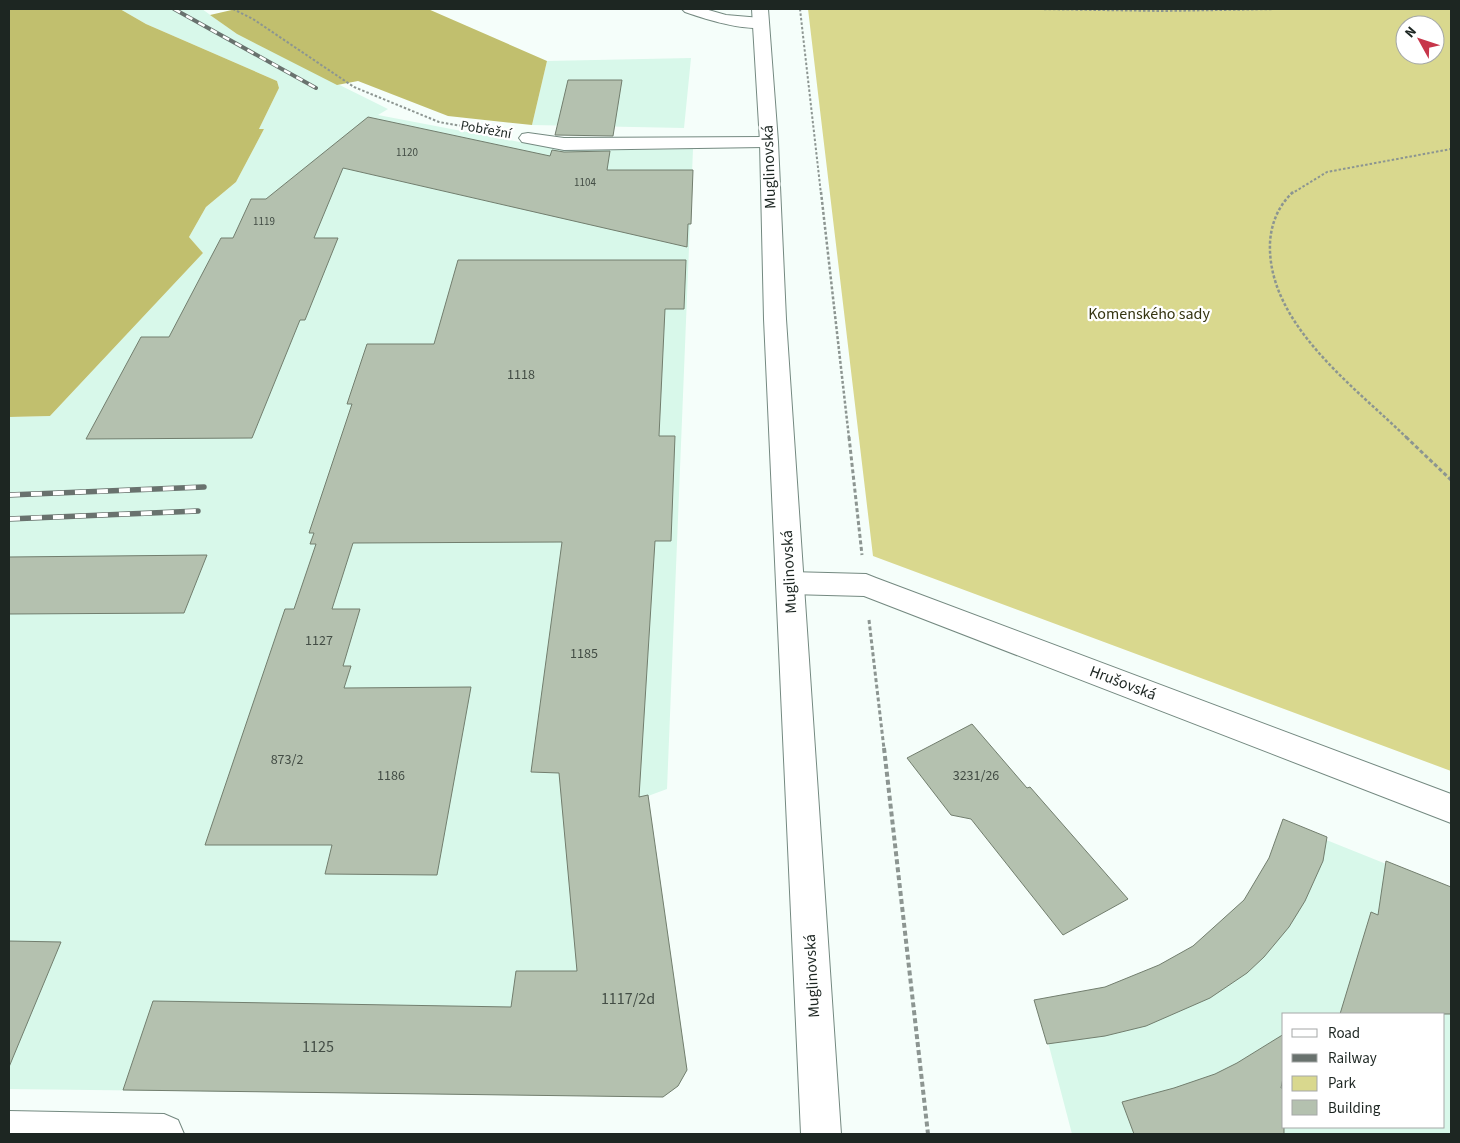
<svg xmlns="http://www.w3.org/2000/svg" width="1460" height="1143" font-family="'Source Sans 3',sans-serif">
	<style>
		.built { fill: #d8f8ea; fill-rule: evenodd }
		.green { fill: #d9d88e; fill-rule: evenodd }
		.forest { fill: #c1bf6e }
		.building { fill: #b4c1af; stroke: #727e6e }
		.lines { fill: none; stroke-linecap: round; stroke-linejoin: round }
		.minor-casing { stroke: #748980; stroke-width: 2 }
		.major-casing { stroke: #748980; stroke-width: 2 }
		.path-far3 { stroke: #8c9591; stroke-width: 2; stroke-dasharray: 2.5 2; stroke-linecap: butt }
		.path-far2 { stroke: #8c9591; stroke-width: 2.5; stroke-dasharray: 3 2; stroke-linecap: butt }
		.path-far1 { stroke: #8c9591; stroke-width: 3; stroke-dasharray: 4 2.5; stroke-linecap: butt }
		.path { stroke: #8c9591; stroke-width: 4; stroke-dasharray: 5 3; stroke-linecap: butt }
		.minor { fill: #fff; fill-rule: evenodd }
		.major { fill: #fff; fill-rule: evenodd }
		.rail-far1-casing { stroke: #69726e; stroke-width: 4 }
		.rail-casing { stroke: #69726e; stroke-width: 5.5 }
		.rail-far1 { stroke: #fff; stroke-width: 2.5; stroke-dasharray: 7; stroke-linecap: butt }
		.rail { stroke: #fff; stroke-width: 4; stroke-dasharray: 11; stroke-linecap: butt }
		.labels { text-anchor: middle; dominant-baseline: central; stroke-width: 4.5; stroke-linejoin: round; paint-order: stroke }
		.far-number-label { font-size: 11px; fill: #434d45 }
		.far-street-label { font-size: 14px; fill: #1d2622; stroke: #fff }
		.number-label { font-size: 14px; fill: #434d45 }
		.street-label { font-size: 16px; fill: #1d2622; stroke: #fff }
		.park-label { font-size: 16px; fill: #363512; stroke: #fff }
		.near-number-label { font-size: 16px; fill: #434d45 }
	</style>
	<rect width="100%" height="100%" fill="#f5fefa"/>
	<path class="built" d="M 120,9 L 202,9 L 237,34 L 388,109 L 378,115 L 561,150 L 693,149 L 667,789 L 648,796 L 687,1070 L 678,1086 L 663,1097 L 9,1089 L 9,417 L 50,416 L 203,253 L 189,237 L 206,207 L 236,182 L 264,129 L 259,129 L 279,88 L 277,81 L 146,24 Z
		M 691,58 L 684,128 L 532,125 L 547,61 Z
		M 1289,825 L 1451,890 L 1451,1134 L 1072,1134 L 1038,1004 L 1145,979 L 1231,928 ZM 1284,1014 L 1444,1014 L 1444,1127 L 1284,1127 Z"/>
	<path class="green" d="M 808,9 L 1451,9 L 1451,771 L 873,556 ZM 1405,25 L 1435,25 L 1435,55 L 1405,55 Z"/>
	<path class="forest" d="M 9,9 L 120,9 L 146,24 L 277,81 L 279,88 L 259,129 L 264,129 L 236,182 L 206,207 L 189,237 L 203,253 L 50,416 L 9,417 Z
		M 236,9 L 428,9 L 547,61 L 532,125 L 448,116 L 358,81 L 337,85 L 237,34 L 210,15 Z"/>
	<path class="building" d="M 568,80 L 622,80 L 613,136 L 555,135 Z
		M 368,117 L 550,156 L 552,150 L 564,152 L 610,151 L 607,170 L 693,170 L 691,224 L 688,224 L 687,247 L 343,168 L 314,238 L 338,238 L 305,320 L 300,320 L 252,438 L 86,439 L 141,337 L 169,337 L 221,238 L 233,238 L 251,199 L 266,199 Z
		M 458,260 L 686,260 L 684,309 L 665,309 L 659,436 L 675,436 L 671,541 L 655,541 L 639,797 L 648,795 L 687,1070 L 678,1086 L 663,1097 L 123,1090 L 153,1001 L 511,1007 L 516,971 L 577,971 L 559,773 L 531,772 L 562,542 L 353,543 L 332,609 L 360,609 L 343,666 L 351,666 L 344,688 L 471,687 L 437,875 L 325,874 L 332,845 L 205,845 L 285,609 L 294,609 L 316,544 L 310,544 L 314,533 L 309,533 L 352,404 L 347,404 L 367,344 L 434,344 Z
		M 207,555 L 184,613 L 9,614 L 9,557 Z
		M 972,724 L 1027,788 L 1030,787 L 1128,899 L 1063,935 L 971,819 L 951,815 L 907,758 Z
		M 1283,819 L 1327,837 L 1323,861 L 1305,901 L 1289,927 L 1264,957 L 1247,973 L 1210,998 L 1146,1026 L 1105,1036 L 1047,1044 L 1034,1000 L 1105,987 L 1159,965 L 1193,946 L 1244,900 L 1269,858 Z
		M 1386,861 L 1451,887 L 1451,1014 L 1340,1014 L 1371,912 L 1378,915 Z
		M 9,941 L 61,942 L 9,1067 Z
		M 1284,1034 L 1284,1073 L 1281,1088 L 1284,1088 L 1284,1134 L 1134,1134 L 1122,1102 L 1174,1088 L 1215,1074 L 1237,1063 Z"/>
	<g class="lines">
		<defs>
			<path id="minor" d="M 682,9 L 705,9 L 726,15 L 761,18 L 769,23 C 759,37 699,17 685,12 Z
				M 528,133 L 564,138 L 769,137 L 775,138 L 778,142 L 775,146 L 769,147 L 564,150 L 522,142 L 519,138 L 522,134 Z
				M 790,572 L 866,574 L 876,578 L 1451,794 L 1451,823 L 864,596 L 790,594 L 780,590 L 776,583 L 780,576 Z
				M 9,1111 L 164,1114 L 178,1120 L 184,1134 L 9,1134 Z"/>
			<path id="major" d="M 752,9 L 768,9 L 778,142 L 786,319 L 841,1134 L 801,1134 L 764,319 L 760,142 Z"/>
		</defs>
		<use href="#minor" class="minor-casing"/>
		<use href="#major" class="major-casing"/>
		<path class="path-far3" d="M 233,9 L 253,19 L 354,87 L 439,122 L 501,133
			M 800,9 L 821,194
			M 1035,9 L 1162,11 L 1279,9
			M 1291,194 L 1327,172 L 1451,149"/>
		<path class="path-far2" d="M 821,192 L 849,438
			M 1293,192 C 1278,206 1271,224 1270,243 C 1267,324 1355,387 1407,438"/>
		<path class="path-far1" d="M 849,437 L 862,555
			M 1406,437 L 1451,480
			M 869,620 L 884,749"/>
		<path class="path" d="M 884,748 L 928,1134"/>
		<use href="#minor" class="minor"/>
		<use href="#major" class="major"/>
		<defs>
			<path id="rail-far1" d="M 174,9 L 316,88"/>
			<path id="rail" d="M 9,495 L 204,487
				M 9,519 L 198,511"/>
		</defs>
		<use href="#rail-far1" class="rail-far1-casing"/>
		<use href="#rail" class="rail-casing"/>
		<use href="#rail-far1" class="rail-far1"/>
		<use href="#rail" class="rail"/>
	</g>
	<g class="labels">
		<g class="far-number-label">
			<text x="407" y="152">1120</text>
			<text x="585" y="182">1104</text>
			<text x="264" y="221">1119</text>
		</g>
		<g class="far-street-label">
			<text transform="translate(486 130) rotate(10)">Pobřežní</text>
		</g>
		<g class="number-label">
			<text x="521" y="375">1118</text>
			<text x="319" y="641">1127</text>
			<text x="584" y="654">1185</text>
			<text x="287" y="760">873/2</text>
			<text x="391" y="776">1186</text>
			<text x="976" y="776">3231/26</text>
		</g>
		<g class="street-label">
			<text transform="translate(769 167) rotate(-92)">Muglinovská</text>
			<text transform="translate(789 572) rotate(-93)">Muglinovská</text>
			<text transform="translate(1123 683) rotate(21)">Hrušovská</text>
			<text transform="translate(812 976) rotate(-93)">Muglinovská</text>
		</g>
		<g class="park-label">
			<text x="1149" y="314">Komenského sady</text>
		</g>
		<g class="near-number-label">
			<text x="628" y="999">1117/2d</text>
			<text x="318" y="1047">1125</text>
		</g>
	</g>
	<rect width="1460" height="1143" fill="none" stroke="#1d2622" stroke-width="20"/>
	<rect x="1282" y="1013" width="162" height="115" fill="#ffffff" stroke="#a5a8a7"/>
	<rect x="1292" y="1029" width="25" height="8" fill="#ffffff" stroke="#a5a8a7"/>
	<text x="1328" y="1038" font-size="15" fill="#1d2622">Road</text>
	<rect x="1292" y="1054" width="25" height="8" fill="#69726e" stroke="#a5a8a7"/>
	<text x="1328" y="1063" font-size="15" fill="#1d2622">Railway</text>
	<rect x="1292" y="1076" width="25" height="15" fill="#d9d88e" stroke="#a5a8a7"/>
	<text x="1328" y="1088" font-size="15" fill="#1d2622">Park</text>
	<rect x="1292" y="1100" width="25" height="15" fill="#b4c1af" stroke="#a5a8a7"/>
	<text x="1328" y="1113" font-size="15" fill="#1d2622">Building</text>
	<g transform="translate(1420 40) rotate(310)"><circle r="24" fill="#ffffff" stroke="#a5a8a7"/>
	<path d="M0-4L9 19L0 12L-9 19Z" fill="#c7364a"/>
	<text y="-8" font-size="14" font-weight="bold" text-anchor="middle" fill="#1d2622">N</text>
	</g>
</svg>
